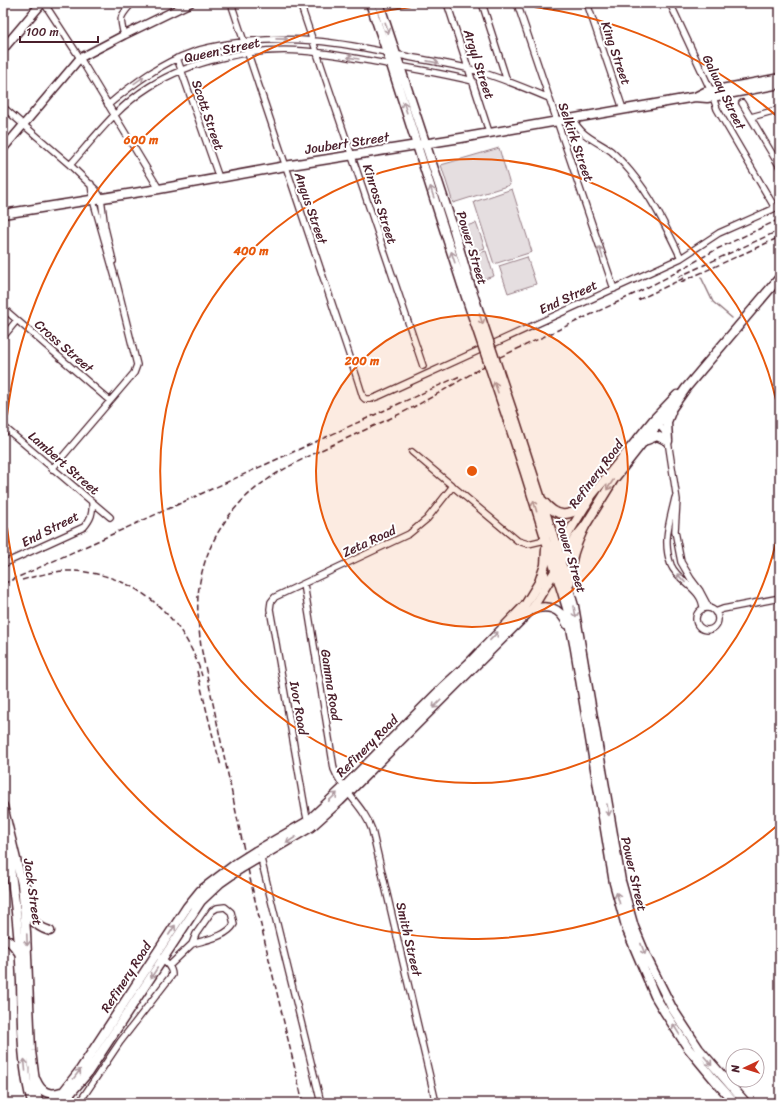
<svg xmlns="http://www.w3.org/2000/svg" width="783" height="1106" font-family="Sriracha,sans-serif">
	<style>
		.green { fill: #e5dee0; stroke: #987e86 }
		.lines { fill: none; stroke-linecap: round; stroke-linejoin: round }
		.stream { stroke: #91787e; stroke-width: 1.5 }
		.minor-casing { stroke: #4a1f2b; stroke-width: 8 }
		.tertiary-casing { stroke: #4a1f2b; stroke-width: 10 }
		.secondary-casing { stroke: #4a1f2b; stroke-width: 11 }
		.primary-casing { stroke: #4a1f2b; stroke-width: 11 }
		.motorway-casing { stroke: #4a1f2b; stroke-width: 13 }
		.minor { stroke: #fff; stroke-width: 5.5 }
		.tertiary { stroke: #fff; stroke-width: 7 }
		.secondary { stroke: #fff; stroke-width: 8 }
		.primary { stroke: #fff; stroke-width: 8 }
		.motorway { stroke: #fff; stroke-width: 10 }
		.rail { stroke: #4a1f2b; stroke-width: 1.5; stroke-dasharray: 6 3; stroke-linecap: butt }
		.secondary-bridge-casing { stroke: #4a1f2b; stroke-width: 11; stroke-linecap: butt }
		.primary-bridge-casing { stroke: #4a1f2b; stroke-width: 11; stroke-linecap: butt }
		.secondary-bridge { stroke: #fff; stroke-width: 8 }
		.primary-bridge { stroke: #fff; stroke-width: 8 }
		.oneway { stroke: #ae9aa0 }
		.ring { fill: none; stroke: #e8590c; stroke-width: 2 }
		.labels { text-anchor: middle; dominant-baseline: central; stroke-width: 4; stroke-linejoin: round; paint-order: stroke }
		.street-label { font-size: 13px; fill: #4a1f2b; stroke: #fff }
		.centre { fill: #e8590c; stroke: #fff; stroke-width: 2 }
		.ring-label { font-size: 12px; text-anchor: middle; font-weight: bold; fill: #e8590c; stroke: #fff; stroke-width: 4; stroke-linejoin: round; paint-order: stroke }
	</style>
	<rect width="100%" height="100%" fill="#fff"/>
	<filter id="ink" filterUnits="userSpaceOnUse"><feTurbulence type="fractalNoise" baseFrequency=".025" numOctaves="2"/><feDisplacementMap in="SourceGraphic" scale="8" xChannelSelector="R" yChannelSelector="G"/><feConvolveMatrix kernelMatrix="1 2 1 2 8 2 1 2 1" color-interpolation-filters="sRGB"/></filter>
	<g filter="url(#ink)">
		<path class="green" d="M 499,148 L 510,185 L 453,203 L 441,165 Z
			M 512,189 L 532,252 L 494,264 L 474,202 Z
			M 476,223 L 485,248 L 472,252 L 463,227 Z
			M 486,251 L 494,276 L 481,280 L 473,255 Z
			M 527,257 L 536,284 L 508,293 L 499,266 Z"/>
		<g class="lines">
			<path class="stream" d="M 701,277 L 713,302 L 732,318"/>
			<defs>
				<path id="minor" d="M 44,3 L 80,58 L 159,189
					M 231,3 L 357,378 L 363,397 L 365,399 L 371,399 L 379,396 L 681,258 L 719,233 L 780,206
					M 300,3 L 423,366
					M 447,3 L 489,132
					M 482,3 L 507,81
					M 517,3 L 614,289
					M 587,3 L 623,109
					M 670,3 L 711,91 L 717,109 L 775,208
					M 124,35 C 119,16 120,17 132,3
					M 177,58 L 219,178
					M 742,103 L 780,167
					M 108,105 C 134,83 161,63 193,52 C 204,48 216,46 228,44 C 288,34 340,42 399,55 C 422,60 447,63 470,69 C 497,76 523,87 549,98
					M 3,107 L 70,165 L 96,190 L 101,198 L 105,228 L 113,261
					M 751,117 L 780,109
					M 572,118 C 583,138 594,139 611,151 C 618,157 624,164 630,171 C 652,197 666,227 681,258
					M 70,165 C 95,137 117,107 149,87 C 191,60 254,47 303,51 C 331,53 359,59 387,64 C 416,69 444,74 473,81
					M 3,308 L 110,401
					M 3,337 L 17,320
					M 656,422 L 664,431 L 668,441 L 677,500 L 675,531 L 681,562 L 691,579 L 700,591 L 709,608
					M 3,426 L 110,517
					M 412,452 L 518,541 L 528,544 L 545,540
					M 52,469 L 134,373 L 137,365 L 117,284 L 93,200 L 91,184
					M 675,498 C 670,521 662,541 671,565 C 678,582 703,589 703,609
					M 3,564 L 84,527 C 91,519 93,513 92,503
					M 304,584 L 334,769 C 343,793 364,806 372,830 L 436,1103
					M696 619a11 11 0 1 1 22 0a11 11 0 1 1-22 0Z
					M 715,612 L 723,609 L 780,598
					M 308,822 L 306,814 L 270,609 L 271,602 L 275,597 L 409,534 L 427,519 L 453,486
					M 260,855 L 321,1103
					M 169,966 L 192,944 L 196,934 L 212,911 L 217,908 L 225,907 L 231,912 L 234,924 C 227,937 205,940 192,944
					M 79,1103 L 120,1042 L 172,975 C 172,967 166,963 160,958"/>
				<path id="tertiary" d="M 3,149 L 80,58 L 124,35 L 190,3"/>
				<path id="secondary" d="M 697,96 L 705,92 L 780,78
					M 3,214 L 159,189 L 291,165 L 461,138 L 695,97 L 707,98 L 780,84
					M 647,440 L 657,436 L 668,441
					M 668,441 L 667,422 L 671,412
					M 555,555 L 592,495 L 654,419 L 677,395
					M 3,806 L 22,884 L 26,932 L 31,1051 L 38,1103
					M 3,834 C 15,883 19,932 21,982 C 22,1020 21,1067 32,1103
					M 256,851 L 308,821 L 344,787 L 442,688 L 468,664 L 525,605 L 544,574
					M 257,859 L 311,827 L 340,801 L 532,609 L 575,538 L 585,526 L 614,479 L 643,442 L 672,408 L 686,388 L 780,277
					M 26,887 C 32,908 24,923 50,931
					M 3,938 C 11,941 14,946 19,953
					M 36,1080 C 41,1092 49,1096 61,1092
					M 64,1101 L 87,1074 L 201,901 L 220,883 L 240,869
					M 51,1103 L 63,1092 L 80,1070 L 187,907 L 200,891 L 237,863"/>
				<path id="primary" d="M 370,3 L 387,52 L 462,285
					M 379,3 L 453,227 L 469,282
					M 3,49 L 42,3
					M 516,422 L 554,539 L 574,606 L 621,881 L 634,927 L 647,958 L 672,1008 L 699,1049 L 746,1103
					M 509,424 L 525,473 L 567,608 L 575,649 L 614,883 L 627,930 L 655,996 L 664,1011 L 688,1048 L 717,1083 L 735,1103
					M 543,501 C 558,519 568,517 586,505
					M 540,579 L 545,565 L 546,549
					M 570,582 C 569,561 576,545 585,526
					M 532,609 C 548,605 560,607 567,624"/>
				<path id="motorway" d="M 64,1103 L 69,1097"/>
			</defs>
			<use href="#minor" class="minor-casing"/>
			<use href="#tertiary" class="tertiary-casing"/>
			<use href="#secondary" class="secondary-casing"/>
			<use href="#primary" class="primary-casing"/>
			<use href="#motorway" class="motorway-casing"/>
			<use href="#minor" class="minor"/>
			<use href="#tertiary" class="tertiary"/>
			<use href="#secondary" class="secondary"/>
			<use href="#primary" class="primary"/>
			<use href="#motorway" class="motorway"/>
			<path class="rail" d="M 678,277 L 780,230
				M 681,282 L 780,237
				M 638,300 L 686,277
				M 483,365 L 620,301 L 668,277 L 717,249 L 780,219
				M 22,580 C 36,576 50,572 64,571 C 130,569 184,614 202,676
				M 3,584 L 460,376
				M 197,671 L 212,733 L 221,766
				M 303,1103 L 251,883 L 201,647 C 199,630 197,613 198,596 C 202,549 228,506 267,480 C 282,469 300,461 317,452 C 341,441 365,430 389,419 C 424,403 456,383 489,363"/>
			<defs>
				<path id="secondary-bridge" d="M 237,863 L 256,851
					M 240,869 L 257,859"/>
				<path id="primary-bridge" d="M 469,282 L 516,422
					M 462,285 L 509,424"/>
			</defs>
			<use href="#secondary-bridge" class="secondary-bridge-casing"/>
			<use href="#primary-bridge" class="primary-bridge-casing"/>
			<use href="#secondary-bridge" class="secondary-bridge"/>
			<use href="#primary-bridge" class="primary-bridge"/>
		</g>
		<defs><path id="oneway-shaft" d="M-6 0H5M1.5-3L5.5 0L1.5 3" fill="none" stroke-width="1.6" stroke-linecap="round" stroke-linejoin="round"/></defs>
		<g class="oneway">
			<use href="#oneway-shaft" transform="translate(387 28) rotate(72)"/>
			<use href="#oneway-shaft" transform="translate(282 39) rotate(1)"/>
			<use href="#oneway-shaft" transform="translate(353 58) rotate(-170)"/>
			<use href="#oneway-shaft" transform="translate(433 62) rotate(11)"/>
			<use href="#oneway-shaft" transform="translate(139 80) rotate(-36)"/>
			<use href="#oneway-shaft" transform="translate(405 107) rotate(-108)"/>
			<use href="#oneway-shaft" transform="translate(432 192) rotate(-108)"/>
			<use href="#oneway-shaft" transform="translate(601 252) rotate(-109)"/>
			<use href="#oneway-shaft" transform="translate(453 257) rotate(-108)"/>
			<use href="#oneway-shaft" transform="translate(481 319) rotate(72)"/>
			<use href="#oneway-shaft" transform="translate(496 387) rotate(-109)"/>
			<use href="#oneway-shaft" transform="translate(610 485) rotate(123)"/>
			<use href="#oneway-shaft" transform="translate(535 506) rotate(-106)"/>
			<use href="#oneway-shaft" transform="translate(681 578) rotate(-133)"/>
			<use href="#oneway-shaft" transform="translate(575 612) rotate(80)"/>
			<use href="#oneway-shaft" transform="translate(494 636) rotate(-47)"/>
			<use href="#oneway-shaft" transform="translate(437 704) rotate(135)"/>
			<use href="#oneway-shaft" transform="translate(333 797) rotate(-44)"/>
			<use href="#oneway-shaft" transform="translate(608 810) rotate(80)"/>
			<use href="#oneway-shaft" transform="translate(291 840) rotate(147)"/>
			<use href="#oneway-shaft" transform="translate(618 898) rotate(-106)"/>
			<use href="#oneway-shaft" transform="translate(172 930) rotate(-57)"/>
			<use href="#oneway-shaft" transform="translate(27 940) rotate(88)"/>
			<use href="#oneway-shaft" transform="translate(643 949) rotate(69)"/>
			<use href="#oneway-shaft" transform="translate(154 973) rotate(123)"/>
			<use href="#oneway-shaft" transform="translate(676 1029) rotate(-122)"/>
			<use href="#oneway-shaft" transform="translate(708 1061) rotate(50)"/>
			<use href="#oneway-shaft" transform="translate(25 1065) rotate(-95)"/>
			<use href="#oneway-shaft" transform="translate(77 1074) rotate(-53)"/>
		</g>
	</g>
	<circle cx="472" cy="471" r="156" fill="#e8590c" fill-opacity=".12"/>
	<g class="ring">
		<circle cx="472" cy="471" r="156"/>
		<path d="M780 522A312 312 0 1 1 780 420"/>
		<path d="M779 824A468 468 0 1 1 468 3M476 3A468 468 0 0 1 779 118"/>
	</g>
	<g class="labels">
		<g class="street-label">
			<text transform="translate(222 50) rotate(-12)">Queen Street</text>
			<text transform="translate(616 53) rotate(71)">King Street</text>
			<text transform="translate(479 64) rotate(72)">Argyl Street</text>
			<text transform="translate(724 92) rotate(64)">Galway Street</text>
			<text transform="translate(208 115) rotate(71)">Scott Street</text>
			<text transform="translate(576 142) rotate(71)">Selkirk Street</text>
			<text transform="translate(347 143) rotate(-9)">Joubert Street</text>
			<text transform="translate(380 204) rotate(72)">Kinross Street</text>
			<text transform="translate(311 208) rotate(71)">Angus Street</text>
			<text transform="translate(472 248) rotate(73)">Power Street</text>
			<text transform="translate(568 297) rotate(-25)">End Street</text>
			<text transform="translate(64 346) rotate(41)">Cross Street</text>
			<text transform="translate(64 463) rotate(41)">Lambert Street</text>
			<text transform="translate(596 474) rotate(-53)">Refinery Road</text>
			<text transform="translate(50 529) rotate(-27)">End Street</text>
			<text transform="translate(369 541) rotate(-25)">Zeta Road</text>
			<text transform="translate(571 556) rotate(73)">Power Street</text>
			<text transform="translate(331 685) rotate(81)">Gamma Road</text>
			<text transform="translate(299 708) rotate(80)">Ivor Road</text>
			<text transform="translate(367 746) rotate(-45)">Refinery Road</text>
			<text transform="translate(634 874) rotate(77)">Power Street</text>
			<text transform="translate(33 892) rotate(82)">Jack Street</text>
			<text transform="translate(409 939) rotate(77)">Smith Street</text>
			<text transform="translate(126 977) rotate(-57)">Refinery Road</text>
		</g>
	</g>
	<circle cx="472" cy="471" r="6" class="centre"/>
	<g class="ring-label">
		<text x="141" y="144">600 m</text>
		<text x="251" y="255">400 m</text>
		<text x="362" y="365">200 m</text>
	</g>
	<rect width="783" height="1106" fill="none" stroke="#fff" stroke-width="16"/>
	<rect x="8" y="8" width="767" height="1090" fill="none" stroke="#4a1f2b" stroke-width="1.5" filter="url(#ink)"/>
	<g transform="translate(745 1068) rotate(266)"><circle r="19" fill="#ffffff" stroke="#b7a5aa"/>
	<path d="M0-3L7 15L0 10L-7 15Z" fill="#c8321e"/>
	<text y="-6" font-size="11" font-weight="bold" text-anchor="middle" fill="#4a1f2b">N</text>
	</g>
	<path d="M20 36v6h78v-6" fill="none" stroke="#4a1f2b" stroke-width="2"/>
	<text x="26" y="36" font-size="12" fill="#4a1f2b" stroke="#ffffff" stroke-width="3" paint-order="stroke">100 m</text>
</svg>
